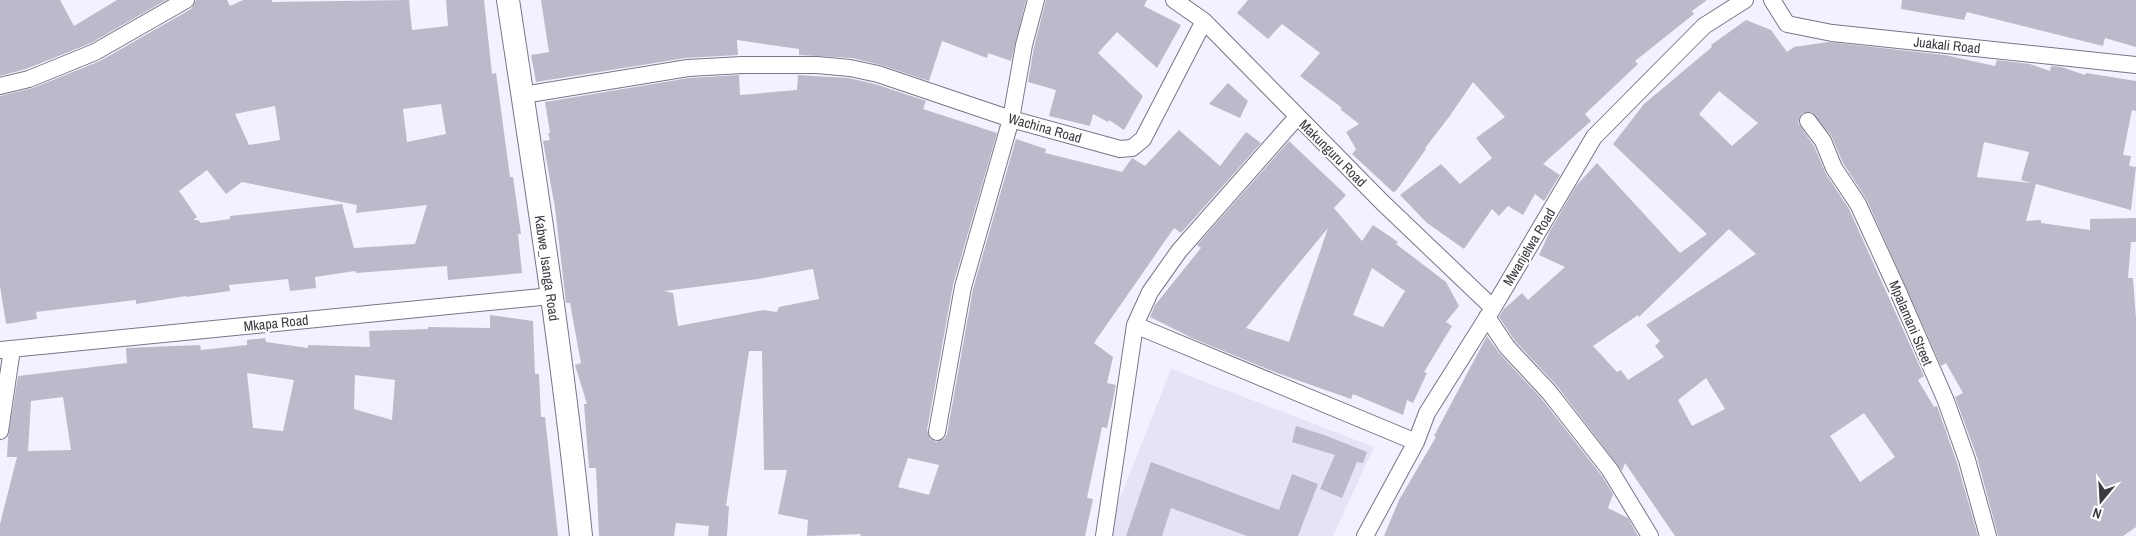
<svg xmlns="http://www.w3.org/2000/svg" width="2136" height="536" font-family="'Archivo Narrow',sans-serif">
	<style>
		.built { fill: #e5e4f7 }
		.building { fill: #babaca; fill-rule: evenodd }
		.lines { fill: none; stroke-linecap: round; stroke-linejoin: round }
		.street-casing { stroke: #777686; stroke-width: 18 }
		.secondary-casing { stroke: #777686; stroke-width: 24 }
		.street { stroke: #fff; stroke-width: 16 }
		.secondary { stroke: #fff; stroke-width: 22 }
		.labels { text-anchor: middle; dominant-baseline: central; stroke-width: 4; stroke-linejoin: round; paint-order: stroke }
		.street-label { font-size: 14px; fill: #3c3b42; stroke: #fff }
	</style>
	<rect width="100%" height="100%" fill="#f1f1ff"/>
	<path class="built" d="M 1171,369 L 1374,447 L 1333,536 L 1105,536 Z"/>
	<path class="building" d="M 0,0 L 60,0 L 74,26 L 117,0 L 166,0 L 91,43 L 26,69 L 0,76 Z
		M 196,0 L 227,0 L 230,6 L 243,0 L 272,0 L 272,2 L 409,0 L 412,30 L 448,26 L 446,0 L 484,0 L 492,74 L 496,73 L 510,177 L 513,177 L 521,234 L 518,234 L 522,273 L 448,280 L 447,266 L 356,273 L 355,271 L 315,277 L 316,288 L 290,291 L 288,279 L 229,285 L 230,291 L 186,297 L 186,296 L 136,304 L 136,300 L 36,312 L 37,319 L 6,324 L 0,286 L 0,96 L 33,88 L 100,61 L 191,9 ZM 441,104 L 446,134 L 407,142 L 403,109 ZM 275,106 L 280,140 L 249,145 L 235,114 ZM 207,170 L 226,194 L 242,182 L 357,205 L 356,213 L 427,205 L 415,244 L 354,248 L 342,204 L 230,216 L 230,219 L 201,223 L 198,220 L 193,220 L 197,217 L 179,191 Z
		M 541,0 L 1026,0 L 1011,61 L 988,53 L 987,58 L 942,41 L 929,81 L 881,65 L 852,58 L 799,55 L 799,49 L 737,40 L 738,55 L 686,58 L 536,82 L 531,55 L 549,52 Z
		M 1046,0 L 1147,0 L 1144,6 L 1181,25 L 1157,68 L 1117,32 L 1098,53 L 1143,96 L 1124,130 L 1109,120 L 1108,122 L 1093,114 L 1090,126 L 1049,116 L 1056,90 L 1028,82 L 1034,47 Z
		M 1248,0 L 1707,0 L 1692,11 L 1694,14 L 1635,61 L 1638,64 L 1585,114 L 1591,121 L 1543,164 L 1560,175 L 1544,201 L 1535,194 L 1523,215 L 1508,206 L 1499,216 L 1492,209 L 1464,249 L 1427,223 L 1400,195 L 1441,164 L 1460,184 L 1492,158 L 1476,138 L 1505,117 L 1473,82 L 1449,117 L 1425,148 L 1426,149 L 1396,191 L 1393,192 L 1352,154 L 1356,149 L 1346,132 L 1359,124 L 1340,109 L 1342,108 L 1300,76 L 1320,53 L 1282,24 L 1268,39 L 1237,13 Z
		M 1902,0 L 2136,0 L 2136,47 L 2105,38 L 2103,46 L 1967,12 L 1964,20 L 1901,9 Z
		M 1746,20 L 1771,30 L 1787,52 L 1794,47 L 1828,42 L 1945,55 L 1995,66 L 1997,60 L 2030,64 L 2050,71 L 2051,66 L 2061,67 L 2085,75 L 2086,73 L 2136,81 L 2136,111 L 2132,110 L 2123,155 L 2131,156 L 2129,166 L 2136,167 L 2131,210 L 2036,184 L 2026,221 L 2041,220 L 2041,223 L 2090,230 L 2090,219 L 2136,218 L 2136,242 L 2131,242 L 2128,278 L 2133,278 L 2136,319 L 2136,527 L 2123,536 L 1998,536 L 1977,457 L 1955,397 L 1963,393 L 1946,363 L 1941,366 L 1867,200 L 1843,163 L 1831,135 L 1811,112 L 1802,113 L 1798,123 L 1814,146 L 1826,174 L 1849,209 L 1924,376 L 1918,380 L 1934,407 L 1937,406 L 1957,463 L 1978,536 L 1675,536 L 1625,463 L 1622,471 L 1557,386 L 1515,341 L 1499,317 L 1504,309 L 1522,293 L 1528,300 L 1565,267 L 1539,255 L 1550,231 L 1576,186 L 1597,163 L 1680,253 L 1707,234 L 1613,144 L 1644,104 L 1712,47 L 1711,45 ZM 1719,91 L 1758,123 L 1732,146 L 1699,114 ZM 1984,142 L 2029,152 L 2021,180 L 2031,183 L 1977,177 ZM 1729,229 L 1756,254 L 1646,325 L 1660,341 L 1655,346 L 1664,357 L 1628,380 L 1621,370 L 1617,372 L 1593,346 L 1638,315 L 1639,317 ZM 1706,378 L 1725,409 L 1692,426 L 1678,400 ZM 1864,413 L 1895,457 L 1860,482 L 1830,436 Z
		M 739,75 L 740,95 L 797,90 L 798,75 L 848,78 L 875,84 L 926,101 L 923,109 L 997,133 L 953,285 L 927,430 L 930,439 L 936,442 L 944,439 L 947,434 L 973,289 L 1016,139 L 1046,149 L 1045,153 L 1122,172 L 1132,158 L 1145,166 L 1179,130 L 1220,166 L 1246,132 L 1261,143 L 1181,233 L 1174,228 L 1094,343 L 1113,357 L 1107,383 L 1116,385 L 1107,428 L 1102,427 L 1087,498 L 1093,499 L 1085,536 L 860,536 L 861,534 L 807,536 L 808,520 L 778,514 L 787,470 L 764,470 L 762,351 L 749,351 L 726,506 L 729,506 L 727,536 L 708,536 L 709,526 L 676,523 L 674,536 L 599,536 L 596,468 L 589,468 L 584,404 L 587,404 L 575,365 L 581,363 L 578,347 L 570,303 L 566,303 L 555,208 L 543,141 L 550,140 L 548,133 L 550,133 L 545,102 L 689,78 ZM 813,269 L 819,299 L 779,307 L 777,312 L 763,310 L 678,326 L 673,293 L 664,291 L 758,279 ZM 908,458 L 939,465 L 929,495 L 898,487 Z
		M 1228,83 L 1248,101 L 1240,118 L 1209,104 Z
		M 1289,141 L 1346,195 L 1334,208 L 1362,241 L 1373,225 L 1398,242 L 1396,244 L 1446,282 L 1459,306 L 1446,322 L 1452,326 L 1424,372 L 1427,373 L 1413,403 L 1407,400 L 1403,415 L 1353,394 L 1351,399 L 1277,373 L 1192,338 L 1150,317 L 1155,305 L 1201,248 L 1197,245 ZM 1328,228 L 1289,342 L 1246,328 L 1272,296 ZM 1372,268 L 1405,291 L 1383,327 L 1353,315 Z
		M 490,315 L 533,321 L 535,374 L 539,374 L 541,417 L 545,417 L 558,536 L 0,536 L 0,524 L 17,457 L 7,457 L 8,437 L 18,376 L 127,363 L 126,348 L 200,345 L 201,350 L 247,345 L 247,340 L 265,338 L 266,342 L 308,348 L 308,345 L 370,347 L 369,331 L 428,329 L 428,327 L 490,328 ZM 247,373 L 294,380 L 283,431 L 253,428 ZM 355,375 L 395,380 L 392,420 L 354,409 ZM 63,397 L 71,450 L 28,451 L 31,401 Z
		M 1487,336 L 1500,354 L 1541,398 L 1602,476 L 1613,494 L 1608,508 L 1628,518 L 1638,536 L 1384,536 L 1399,500 L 1436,437 L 1434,436 Z
		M 1296,426 L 1324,435 L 1367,452 L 1363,463 L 1357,462 L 1342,498 L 1320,489 L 1335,455 L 1292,442 Z
		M 1151,462 L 1279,510 L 1292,474 L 1318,484 L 1298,536 L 1247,536 L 1171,508 L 1162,536 L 1126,536 Z"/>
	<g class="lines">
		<defs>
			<path id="street" d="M 1174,0 L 1204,21 L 1382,202 L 1493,308
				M 1772,0 L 1787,24 L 1832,33 L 2136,65
				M 0,86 L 29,79 L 95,52 L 186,0
				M 523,95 L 688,68 L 742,65 L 817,65 L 850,68 L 878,74 L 1011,119 L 1120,149 L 1132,148 L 1143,139 L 1204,21
				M 1808,121 L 1823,141 L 1834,168 L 1858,204 L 1897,289 L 1946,401 L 1967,460 L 1988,536
				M 1487,317 L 1507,347 L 1549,392 L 1610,470 L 1650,536
				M 1135,325 L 1416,442
				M 0,350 L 551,296
				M 0,431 L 12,349
				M 937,432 L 963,287 L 1011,119 L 1024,45 L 1036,0
				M 1104,536 L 1135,325 L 1150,292 L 1179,251 L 1297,117
				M 1365,536 L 1416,442 L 1427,413 L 1493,308 L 1594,137 L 1704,26 L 1745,0"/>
			<path id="secondary" d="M 508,0 C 535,178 563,357 581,536"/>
		</defs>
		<use href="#street" class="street-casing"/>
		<use href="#secondary" class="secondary-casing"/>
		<use href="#street" class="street"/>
		<use href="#secondary" class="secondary"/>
	</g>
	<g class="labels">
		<g class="street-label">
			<text transform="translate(1947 45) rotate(6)">Juakali Road</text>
			<text transform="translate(1045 128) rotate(16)">Wachina Road</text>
			<text transform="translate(1333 153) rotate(45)">Makunguru Road</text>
			<text transform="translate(1529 247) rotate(-59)">Mwanjelwa Road</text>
			<text transform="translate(547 268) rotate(82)">Kabwe_Isanga Road</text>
			<text transform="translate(276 323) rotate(-6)">Mkapa Road</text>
			<text transform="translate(1911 323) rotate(67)">Mpalamani Street</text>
		</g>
	</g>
	<g transform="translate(2101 501) rotate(198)" stroke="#ffffff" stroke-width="4" paint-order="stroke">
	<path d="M0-4L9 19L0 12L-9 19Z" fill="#3c3b42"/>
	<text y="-8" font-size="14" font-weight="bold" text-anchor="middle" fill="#3c3b42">N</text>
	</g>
</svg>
